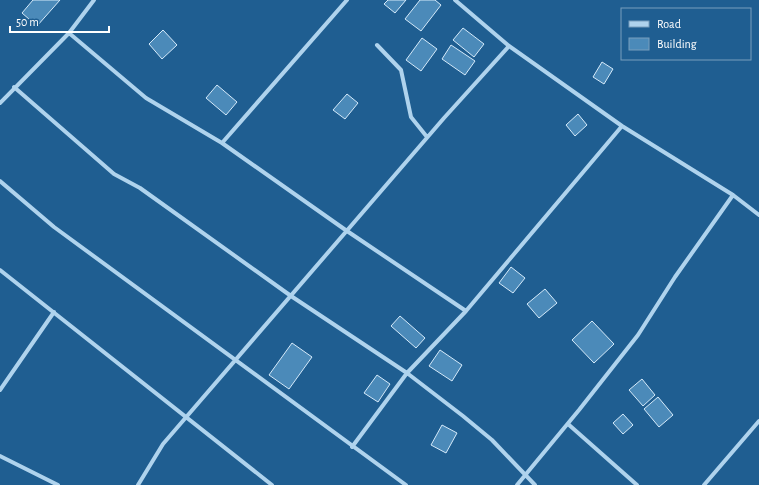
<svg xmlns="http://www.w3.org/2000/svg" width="759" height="485" font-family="'Alegreya Sans',sans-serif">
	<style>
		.building { fill: #4b8ab9; stroke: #d5eafa }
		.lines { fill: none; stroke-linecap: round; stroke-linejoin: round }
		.minor { stroke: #afd3ed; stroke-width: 4 }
	</style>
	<rect width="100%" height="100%" fill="#1f5e91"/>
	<path class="building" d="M 33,0 L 60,0 L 37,26 L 22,13 Z
		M 388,0 L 406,0 L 395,13 L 384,4 Z
		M 420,0 L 435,0 L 441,5 L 421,31 L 405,19 Z
		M 463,28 L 484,44 L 474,57 L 453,40 Z
		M 163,30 L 177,45 L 162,59 L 149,44 Z
		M 422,38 L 437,49 L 421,71 L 406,60 Z
		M 451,45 L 475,61 L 465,75 L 442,59 Z
		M 602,62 L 613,69 L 604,84 L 593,77 Z
		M 217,85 L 237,102 L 226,115 L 206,98 Z
		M 347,94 L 358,103 L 345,119 L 333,110 Z
		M 578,114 L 587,125 L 575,136 L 566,125 Z
		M 511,267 L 525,278 L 513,293 L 499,283 Z
		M 545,289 L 557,303 L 539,318 L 527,304 Z
		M 400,316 L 425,338 L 416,348 L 391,326 Z
		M 592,321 L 614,344 L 594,363 L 572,340 Z
		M 292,343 L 312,357 L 289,389 L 269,375 Z
		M 440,350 L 462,365 L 452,381 L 429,366 Z
		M 377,375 L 390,384 L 378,402 L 364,393 Z
		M 642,379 L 655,395 L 643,406 L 629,390 Z
		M 658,397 L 673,415 L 659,427 L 644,409 Z
		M 623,414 L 633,425 L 623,434 L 613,423 Z
		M 442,425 L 457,433 L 446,453 L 431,445 Z"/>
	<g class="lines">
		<path class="minor" d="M 455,0 L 509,46
			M 69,33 L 146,98 L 222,143 L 347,231 L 466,311
			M 377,45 L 401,70 L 411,117 L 427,137
			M 14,87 L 114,174 L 140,188 L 291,296 L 407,373 L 463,416 L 492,440 L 535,485
			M 0,103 L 69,33 L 94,0
			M 222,143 L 347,0
			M 0,181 L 54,227 L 406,485
			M 0,270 L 272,485
			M 0,390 L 54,312
			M 568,424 L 637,485
			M 352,447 L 407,373 L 466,311 L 622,126
			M 0,456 L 58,485
			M 138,485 L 163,444 L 444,118 L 509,46 L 622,126 L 733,195 L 759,215
			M 517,485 L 579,410 L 638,335 L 675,277 L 733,195
			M 704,485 L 759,421"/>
	</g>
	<rect x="621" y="8" width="130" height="52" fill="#1f5e91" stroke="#799ebd"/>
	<rect x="629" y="21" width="20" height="6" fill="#afd3ed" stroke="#799ebd"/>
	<text x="657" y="28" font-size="12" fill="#ffffff">Road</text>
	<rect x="629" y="38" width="20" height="12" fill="#4b8ab9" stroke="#799ebd"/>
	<text x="657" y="48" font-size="12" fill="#ffffff">Building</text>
	<path d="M10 26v6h99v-6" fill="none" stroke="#ffffff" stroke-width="2"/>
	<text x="16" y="26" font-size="12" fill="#ffffff" stroke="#1f5e91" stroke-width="3" paint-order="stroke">50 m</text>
</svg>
